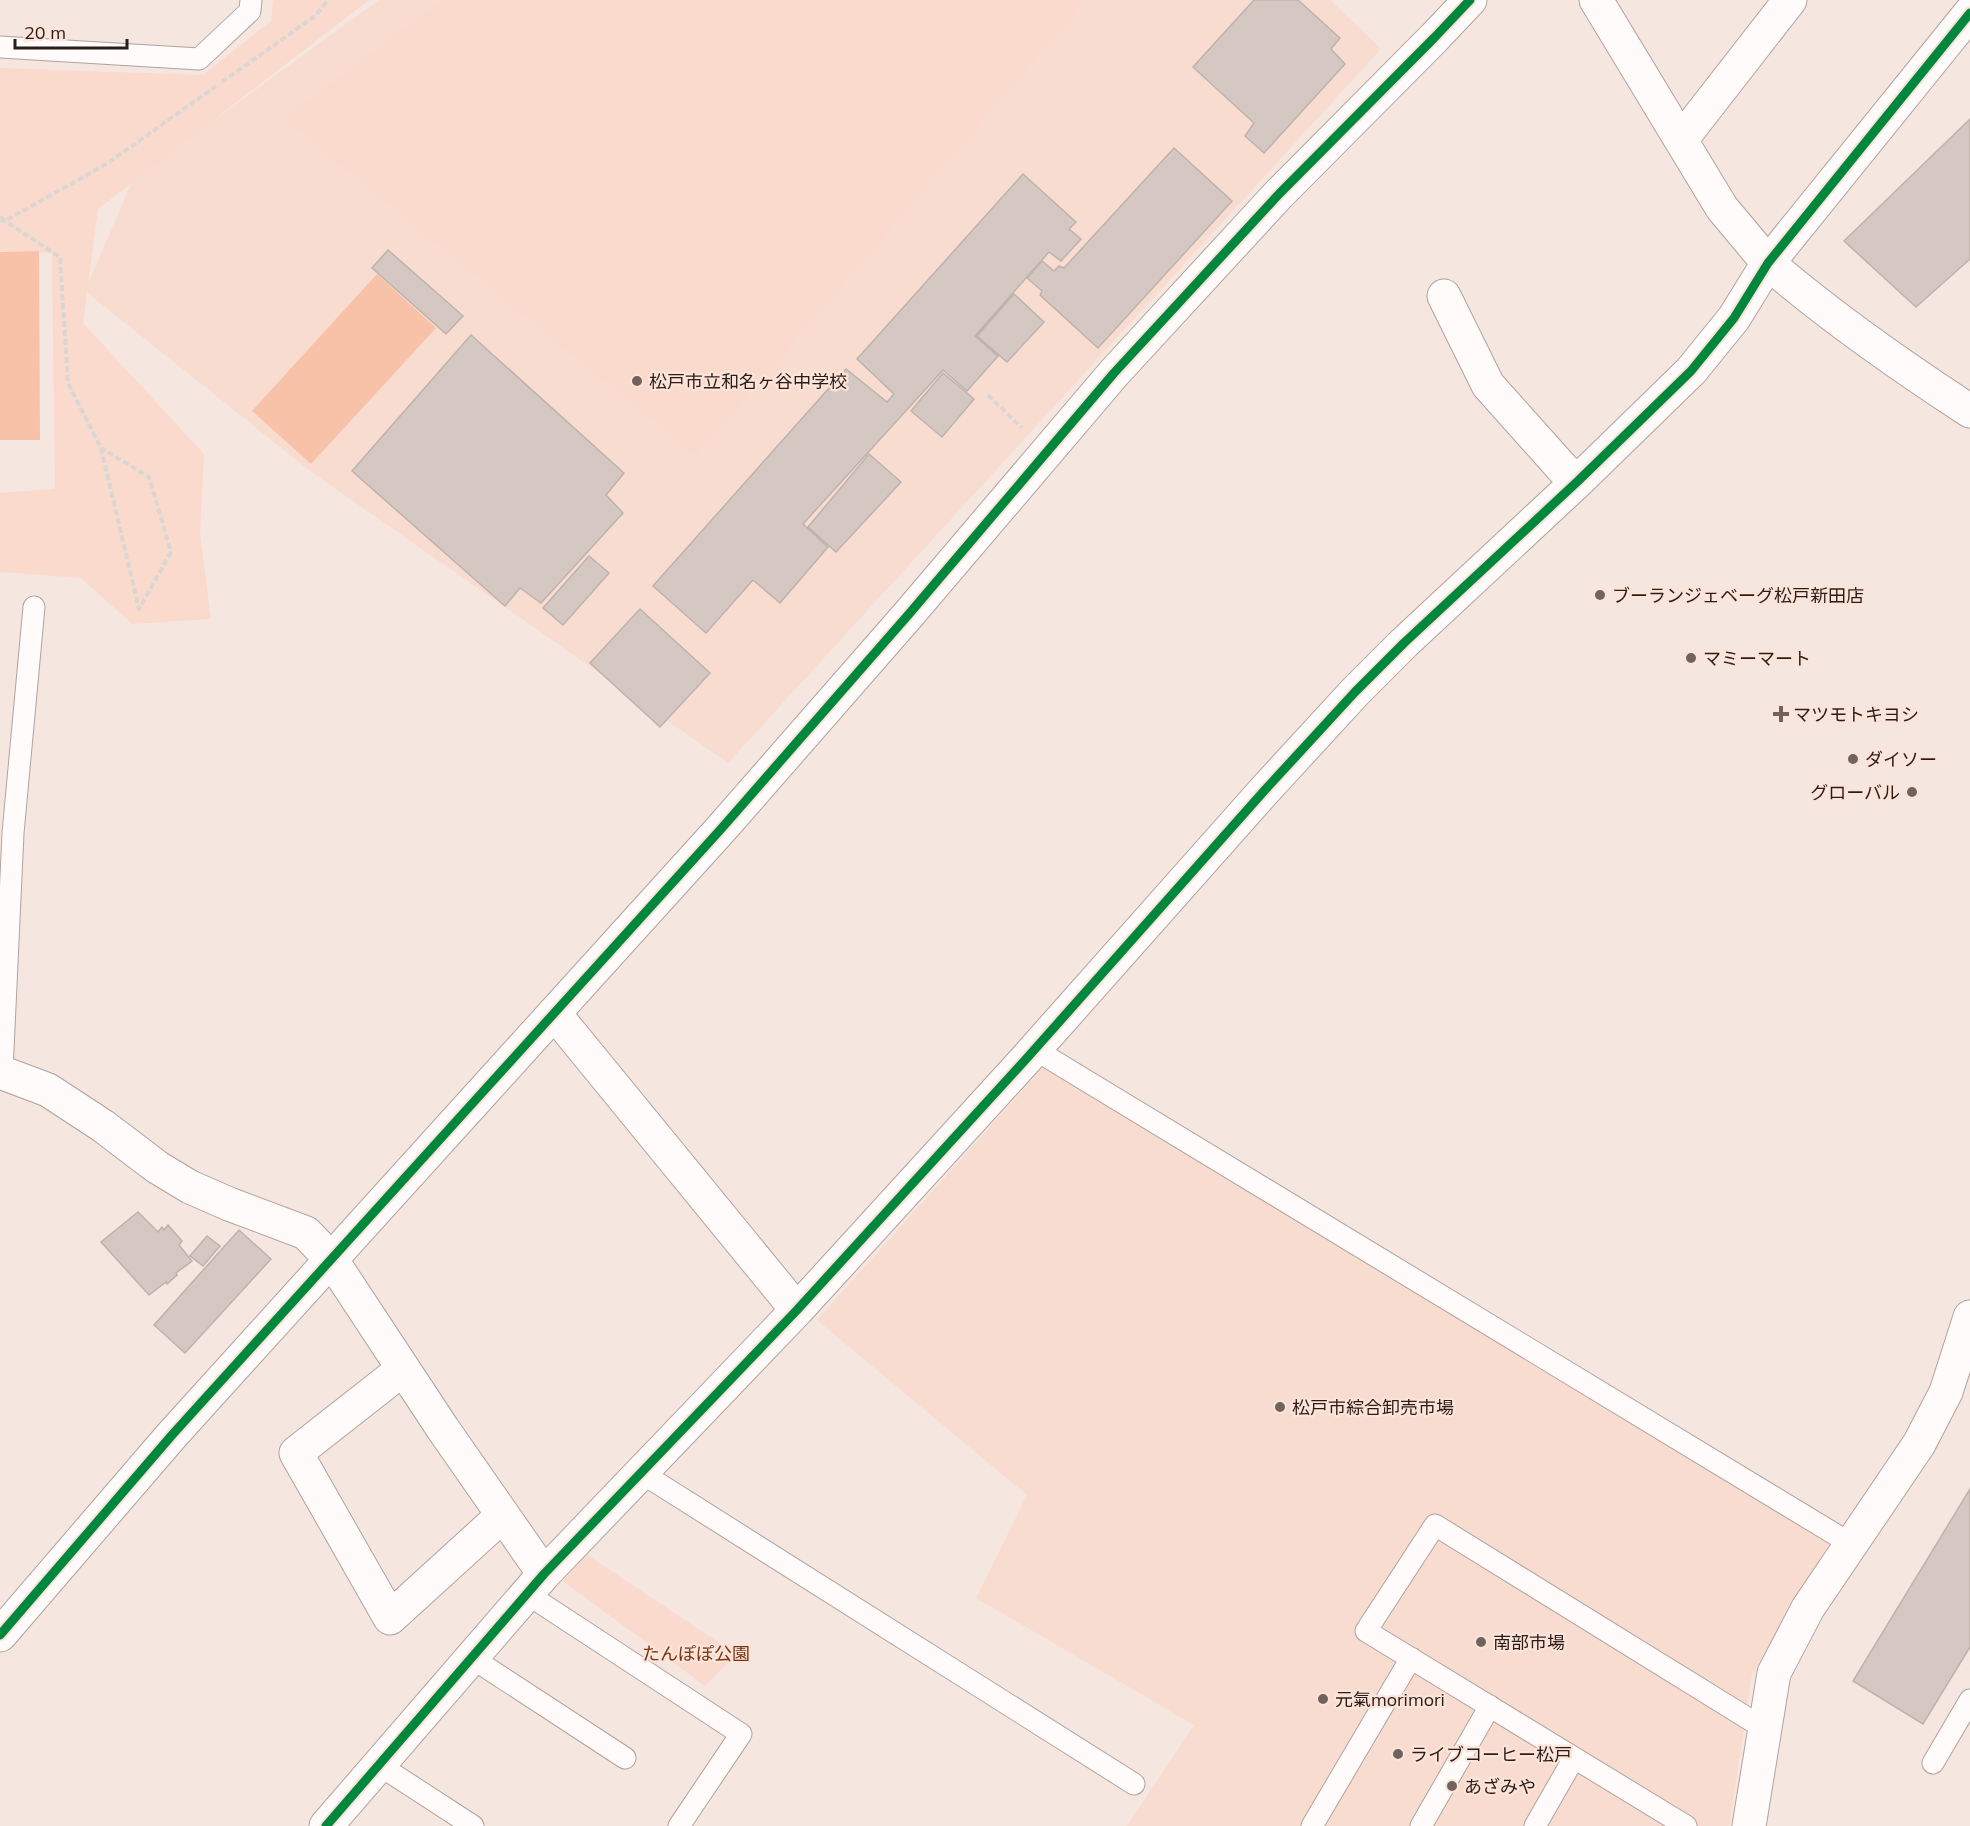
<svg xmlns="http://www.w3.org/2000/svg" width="1970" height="1826" font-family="Mulish,'Noto Sans JP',sans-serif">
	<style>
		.built { fill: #f8dcd0 }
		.green { fill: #fadacc }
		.water { fill: #f8c2a9 }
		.building { fill: #d5c8c3; stroke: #beb2ac; stroke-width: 1.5 }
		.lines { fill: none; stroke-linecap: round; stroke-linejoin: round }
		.service-casing { stroke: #afa39e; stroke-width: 23 }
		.minor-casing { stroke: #afa39e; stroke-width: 35 }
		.tertiary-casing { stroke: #afa39e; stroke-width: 35 }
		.path { stroke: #dad6d4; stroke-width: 4; stroke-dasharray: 6 3; stroke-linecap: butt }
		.service { stroke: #fefbfa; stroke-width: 21 }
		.minor { stroke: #fefbfa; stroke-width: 33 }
		.tertiary { stroke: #fefbfa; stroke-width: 33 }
		.cycleway-casing { stroke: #fde3d8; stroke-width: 13 }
		.cycleway { stroke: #00873e; stroke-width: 9 }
		.poi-dot { fill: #70635e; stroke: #fde3d8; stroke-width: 2 }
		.labels { text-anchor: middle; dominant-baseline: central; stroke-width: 4.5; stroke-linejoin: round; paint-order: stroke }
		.poi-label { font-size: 18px; fill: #281d18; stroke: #fde3d8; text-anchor: start }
		.park-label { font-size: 18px; fill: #753614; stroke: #fde3d8 }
	</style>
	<rect width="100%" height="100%" fill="#f5e6e0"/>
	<path class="built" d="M 379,0 L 1330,0 L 1381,49 L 728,763 L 310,471 L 85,291 L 133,179 Z
		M 1059,1050 L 1837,1530 L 1752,1675 L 1729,1826 L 1127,1826 L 1194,1725 L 976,1598 L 1027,1495 L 817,1320 Z"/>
	<path class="green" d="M 273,0 L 369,0 L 98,209 L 83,323 L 204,454 L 200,533 L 211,619 L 132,624 L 81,578 L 0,572 L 0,493 L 55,489 L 52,253 L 0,251 L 0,68 L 203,75 L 271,21 Z
		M 443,0 L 1086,0 L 696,456 L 284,119 Z
		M 586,1554 L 736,1654 L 705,1686 L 563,1581 Z"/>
	<path class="water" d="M 39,251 L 40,440 L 0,440 L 0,252 Z
		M 377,274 L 436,328 L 311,464 L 252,411 Z"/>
	<path class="building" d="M 1254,0 L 1298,0 L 1340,38 L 1331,49 L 1345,64 L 1264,153 L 1245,136 L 1254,123 L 1193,67 Z
		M 1970,119 L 1970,259 L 1916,307 L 1844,241 Z
		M 1174,148 L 1232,201 L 1098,348 L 1040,295 L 1042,291 L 1027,278 L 1042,261 L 1054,271 L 1059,266 L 1064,268 Z
		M 1023,174 L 1076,222 L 1069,229 L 1081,239 L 1061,261 L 1049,252 L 975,336 L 998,356 L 967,391 L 943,370 L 803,524 L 828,547 L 780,603 L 753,580 L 706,633 L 653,586 L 846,369 L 887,402 L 894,394 L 857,359 Z
		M 388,250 L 463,316 L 446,334 L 372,268 Z
		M 1014,294 L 1044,322 L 1007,362 L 977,336 Z
		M 471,335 L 624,473 L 606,495 L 623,513 L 541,603 L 520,588 L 505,606 L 352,471 Z
		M 943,373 L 974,399 L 942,437 L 911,411 Z
		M 869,454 L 901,482 L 836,552 L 808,527 Z
		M 589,556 L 609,573 L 563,625 L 543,608 Z
		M 640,609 L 710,673 L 660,727 L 590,663 Z
		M 138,1212 L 158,1232 L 162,1227 L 164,1230 L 168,1225 L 182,1241 L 179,1245 L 192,1261 L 176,1273 L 177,1275 L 167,1284 L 166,1282 L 149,1295 L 101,1242 Z
		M 239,1230 L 271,1259 L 185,1353 L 154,1325 Z
		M 207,1236 L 220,1246 L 203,1266 L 190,1256 Z
		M 1970,1489 L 1970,1647 L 1923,1724 L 1853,1681 Z"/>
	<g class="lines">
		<defs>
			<path id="service" d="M 0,47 L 199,59 L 250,11 L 251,0
				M 1034,1049 L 1851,1544
				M 2,1072 L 13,833 L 34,607
				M 640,1472 L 1134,1784
				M 527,1594 L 741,1734 L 679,1826
				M 472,1658 L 625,1758
				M 1933,1763 L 1970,1700
				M 379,1765 L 473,1826
				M 1312,1826 L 1411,1658
				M 1421,1826 L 1490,1706
				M 1535,1826 L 1574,1758
				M 1686,1826 L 1366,1631 L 1435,1525 L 1765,1729"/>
			<path id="minor" d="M 1681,140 L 1790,0
				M 1444,296 L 1488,385 L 1564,470 L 1578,481
				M 554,1013 L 797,1310
				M 0,1072 L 48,1090 L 103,1126 L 157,1167 L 190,1187 L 229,1204 L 306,1233 L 331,1259 L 443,1429 L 544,1574
				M 403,1369 L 296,1453 L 390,1618 L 503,1515
				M 0,1635 L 172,1435 L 721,829 L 909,614 L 1114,373 L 1279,194 L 1434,38 L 1470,0
				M 326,1826 L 544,1574 L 797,1310 L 1027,1058 L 1264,791 L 1355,692 L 1404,643 L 1578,481 L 1691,371 L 1734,318 L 1768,263 L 1722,208 L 1596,0
				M 1749,1826 L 1774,1673 L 1808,1608 L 1919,1444 L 1946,1392 L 1970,1317"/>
			<path id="tertiary" d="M 1970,13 L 1768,263 C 1831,317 1901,366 1970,411"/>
		</defs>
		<use href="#service" class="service-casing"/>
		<use href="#minor" class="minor-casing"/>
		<use href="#tertiary" class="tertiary-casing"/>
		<path class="path" d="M 222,82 L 315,16 L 328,0
			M 0,217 L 5,221 L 108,163 L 216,86
			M 0,220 L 5,221 L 60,257 L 68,383 L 101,448 L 139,609 L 171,552 L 149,477 L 101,448
			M 988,395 L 1022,428"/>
		<use href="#service" class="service"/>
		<use href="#minor" class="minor"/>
		<use href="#tertiary" class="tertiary"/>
		<defs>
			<path id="cycleway" d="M 0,1635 L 172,1435 L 721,829 L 909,614 L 1114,373 L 1279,194 L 1434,38 L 1470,0
				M 326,1826 L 544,1574 L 797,1310 L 1027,1058 L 1264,791 L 1355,692 L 1404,643 L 1578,481 L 1691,371 L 1734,318 L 1768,263 L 1970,13"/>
		</defs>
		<use href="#cycleway" class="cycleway-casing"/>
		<use href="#cycleway" class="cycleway"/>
	</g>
	<g class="poi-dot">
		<circle cx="637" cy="381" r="6"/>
		<circle cx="1600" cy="595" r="6"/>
		<circle cx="1691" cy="658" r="6"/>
		<path d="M1778 705h6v6h6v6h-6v6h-6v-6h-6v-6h6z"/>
		<circle cx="1853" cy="759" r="6"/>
		<circle cx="1912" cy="792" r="6"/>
		<circle cx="1280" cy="1407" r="6"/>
		<circle cx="1481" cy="1642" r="6"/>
		<circle cx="1323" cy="1699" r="6"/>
		<circle cx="1398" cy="1754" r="6"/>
		<circle cx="1452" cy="1786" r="6"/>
	</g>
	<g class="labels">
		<g class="poi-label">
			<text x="649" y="381">松戸市立和名ヶ谷中学校</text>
			<text x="1612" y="595">ブーランジェベーグ松戸新田店</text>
			<text x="1703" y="658">マミーマート</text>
			<text x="1793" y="714">マツモトキヨシ</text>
			<text x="1865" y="759">ダイソー</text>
			<text x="1900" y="792" text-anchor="end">グローバル</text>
			<text x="1292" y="1407">松戸市綜合卸売市場</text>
			<text x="1493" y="1642">南部市場</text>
			<text x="1335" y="1699">元氣morimori</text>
			<text x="1410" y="1754">ライブコーヒー松戸</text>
			<text x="1464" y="1786">あざみや</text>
		</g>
		<g class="park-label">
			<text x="696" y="1653">たんぽぽ公園</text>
		</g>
	</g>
	<path d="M15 39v9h112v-9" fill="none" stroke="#281d18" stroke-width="3"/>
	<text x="24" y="39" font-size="18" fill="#281d18" stroke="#fde3d8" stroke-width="4.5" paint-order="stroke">20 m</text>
</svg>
